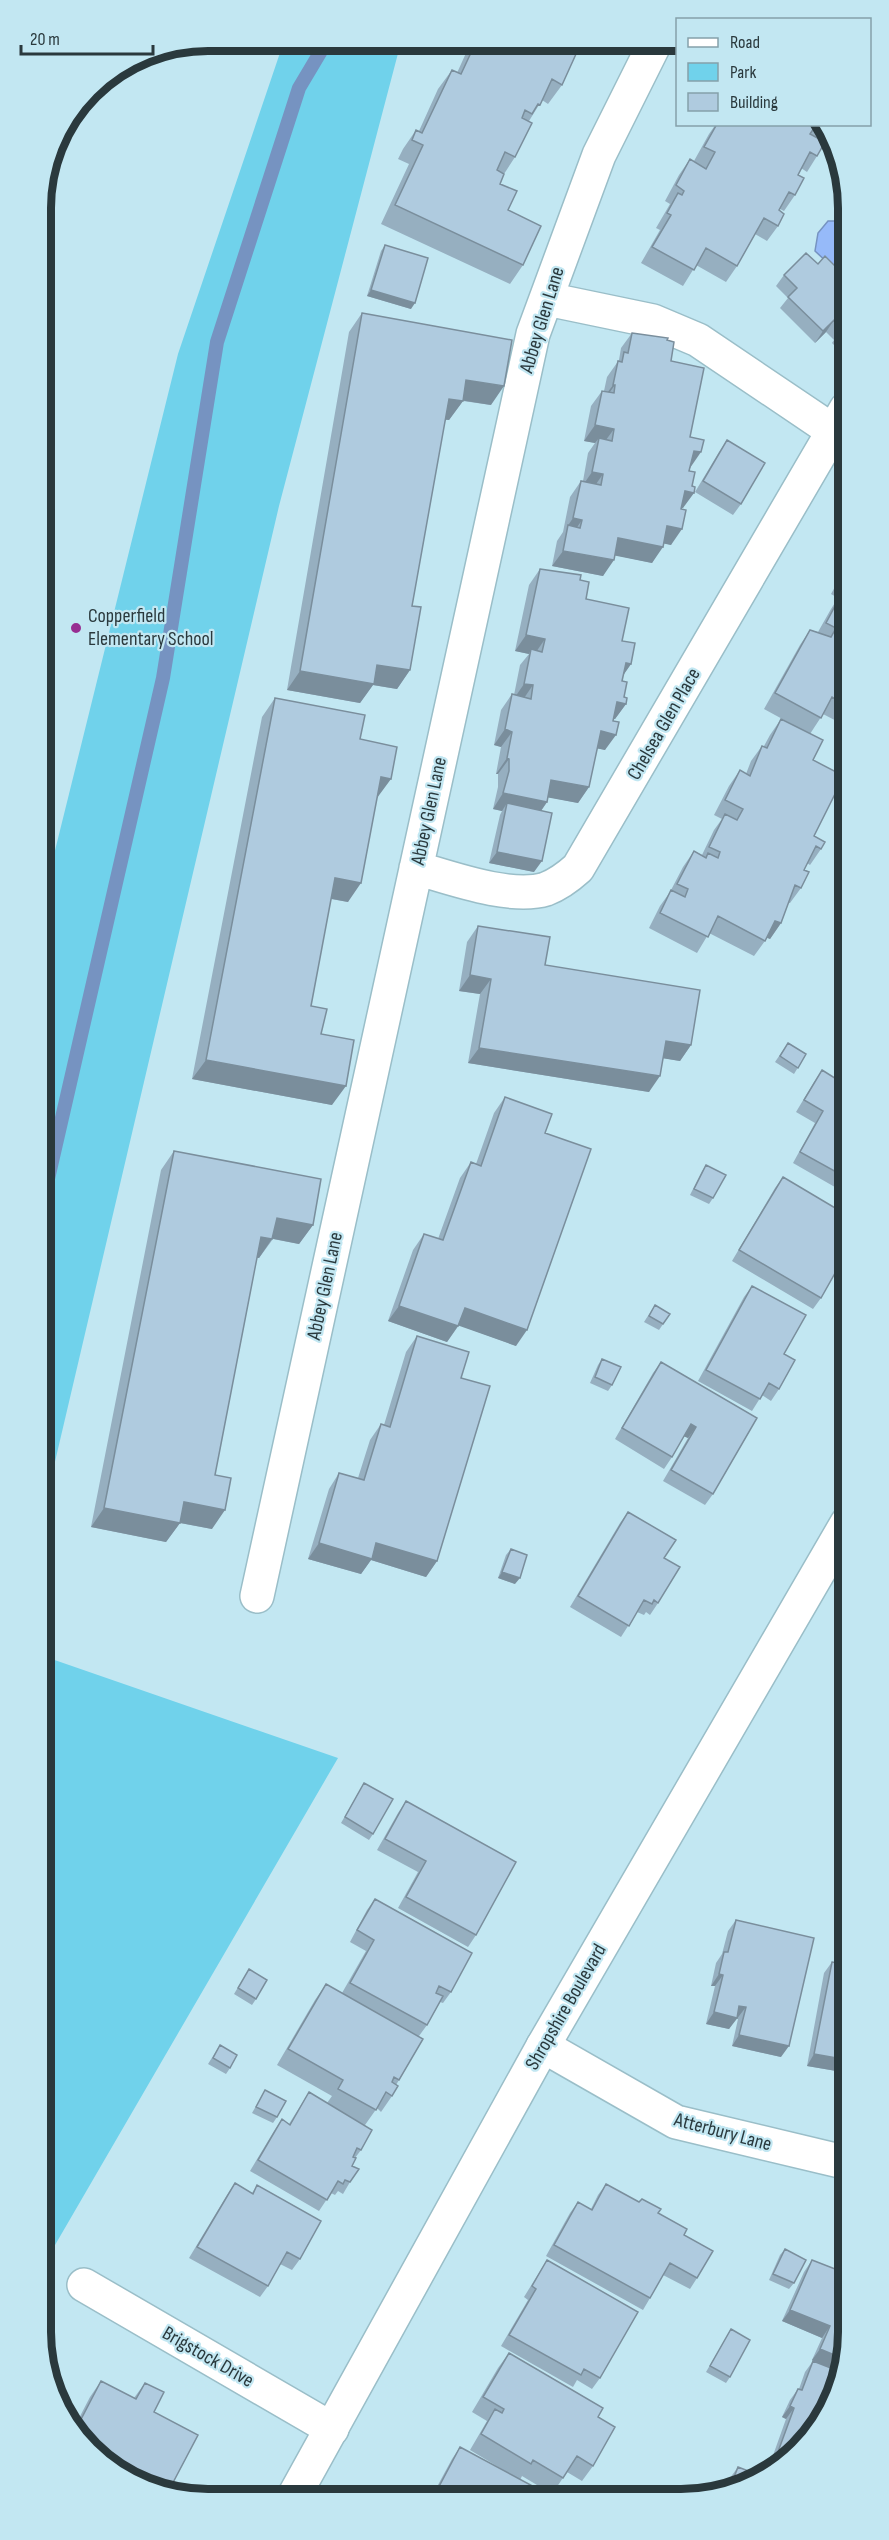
<svg xmlns="http://www.w3.org/2000/svg" width="889" height="2540" font-family="'Sofia Sans Condensed',sans-serif">
	<style>
		.green { fill: #70d2eb }
		.water { fill: #96baf9; stroke: #7693c1; stroke-width: 1.5 }
		.lines { fill: none; stroke-linecap: round; stroke-linejoin: round }
		.stream { stroke: #7693c1; stroke-width: 14 }
		.street-casing { stroke: #9abec8; stroke-width: 36 }
		.secondary-casing { stroke: #9abec8; stroke-width: 36 }
		.street { stroke: #fff; stroke-width: 33 }
		.secondary { stroke: #fff; stroke-width: 33 }
		.wall { fill: #96afc0 }
		.shaded-wall { fill: #7a8e9c }
		.building { fill: #afcbdf; stroke: #7a8e9c; stroke-width: 1.5 }
		.poi-dot { fill: #972e91; stroke: #c2e7f2; stroke-width: 2 }
		.labels { text-anchor: middle; dominant-baseline: central; stroke-width: 4.5; stroke-linejoin: round; paint-order: stroke }
		.street-label { font-size: 20px; fill: #2a393d; stroke: #c2e7f2 }
		.poi-label { font-size: 20px; fill: #2a393d; stroke: #c2e7f2; text-anchor: start }
		.rim { fill: none; stroke: #2a393d; stroke-width: 8 }
	</style>
	<rect width="100%" height="100%" fill="#c2e7f2"/>
	<path class="green" d="M 284,41 L 401,42 L 279,506 L 50,1483 L 43,1482 L 42,903 L 178,354 Z
		M 43,1656 L 338,1758 L 44,2264 Z"/>
	<path class="water" d="M 828,221 L 838,221 L 845,226 L 845,279 L 815,251 L 818,233 Z"/>
	<g class="lines">
		<path class="stream" d="M 42,1205 L 163,678 L 217,342 L 299,88 L 327,41"/>
		<defs>
			<path id="street" d="M 547,299 L 653,321 L 698,340 L 833,431
				M 416,868 C 451,878 511,900 546,889 C 559,884 568,877 578,868 L 846,409
				M 257,1596 L 533,334 L 599,155 L 655,43
				M 543,2046 L 676,2122 L 848,2163
				M 84,2285 L 332,2429"/>
			<path id="secondary" d="M 294,2496 L 543,2046 L 847,1523"/>
		</defs>
		<use href="#street" class="street-casing"/>
		<use href="#secondary" class="secondary-casing"/>
		<use href="#street" class="street"/>
		<use href="#secondary" class="secondary"/>
	</g>
	<path class="wall" d="M 471,42 L 581,43 L 562,85 L 548,104 L 542,100 L 529,121 L 515,157 L 504,174 L 500,184 L 523,265 L 510,284 L 381,224 L 409,164 L 398,159 L 403,149 L 416,130 L 419,131 L 438,89 L 452,70 L 457,73 Z
		M 584,43 L 594,43 L 592,46 Z
		M 716,124 L 818,124 L 823,134 L 819,139 L 817,156 L 807,172 L 801,168 L 798,175 L 795,195 L 784,211 L 780,209 L 779,210 L 778,226 L 767,241 L 755,234 L 737,266 L 726,282 L 696,265 L 683,286 L 641,263 L 660,230 L 656,228 L 670,204 L 665,201 L 679,175 L 690,159 L 694,161 L 709,134 Z
		M 385,245 L 411,309 L 367,296 L 381,251 Z
		M 784,275 L 845,276 L 845,356 L 832,343 L 834,340 L 826,332 L 815,343 L 780,308 L 788,298 L 776,286 Z
		M 362,313 L 491,405 L 463,401 L 449,420 L 445,420 L 412,606 L 410,670 L 397,689 L 373,685 L 360,703 L 287,690 L 349,332 Z
		M 632,333 L 667,340 L 671,361 L 690,437 L 690,468 L 683,508 L 682,508 L 671,545 L 664,543 L 652,563 L 615,555 L 603,576 L 552,566 L 557,541 L 563,532 L 570,497 L 581,481 L 583,481 L 588,453 L 595,443 L 584,441 L 591,406 L 602,391 L 604,391 L 607,377 L 619,360 L 621,348 Z
		M 727,440 L 741,504 L 733,515 L 695,492 L 719,452 Z
		M 846,567 L 846,726 L 823,714 L 810,734 L 813,760 L 814,836 L 821,849 L 810,865 L 807,863 L 804,870 L 801,888 L 790,903 L 788,903 L 781,923 L 770,939 L 767,938 L 754,956 L 709,933 L 697,953 L 649,928 L 660,906 L 670,892 L 683,867 L 694,851 L 702,855 L 714,830 L 722,819 L 714,815 L 729,786 L 740,770 L 746,774 L 751,761 L 762,746 L 764,746 L 770,735 L 781,719 L 797,727 L 764,709 L 800,645 L 810,630 L 818,632 L 831,609 L 838,598 L 831,594 Z
		M 540,569 L 580,580 L 586,599 L 622,641 L 631,664 L 623,675 L 622,681 L 624,697 L 626,704 L 615,719 L 613,719 L 605,750 L 597,748 L 589,787 L 578,803 L 548,797 L 547,802 L 541,811 L 534,872 L 489,863 L 500,815 L 502,811 L 493,809 L 498,787 L 498,774 L 496,774 L 501,747 L 494,745 L 501,710 L 512,694 L 514,695 L 520,665 L 529,654 L 515,651 L 529,585 Z
		M 275,698 L 360,739 L 377,798 L 348,902 L 331,899 L 311,1006 L 321,1034 L 332,1105 L 192,1079 L 262,717 Z
		M 478,926 L 545,965 L 691,1045 L 680,1061 L 663,1058 L 649,1092 L 468,1063 L 480,994 L 459,991 L 467,942 Z
		M 788,1043 L 806,1054 L 794,1074 L 775,1062 Z
		M 822,1070 L 841,1082 L 846,1079 L 847,1194 L 793,1163 L 815,1123 L 796,1112 L 814,1082 Z
		M 505,1097 L 545,1133 L 516,1346 L 459,1325 L 447,1342 L 388,1321 L 413,1250 L 424,1234 L 438,1239 L 460,1178 L 471,1162 L 476,1164 L 494,1113 Z
		M 174,1151 L 313,1225 L 299,1244 L 273,1239 L 259,1258 L 257,1258 L 215,1475 L 212,1529 L 180,1523 L 166,1542 L 91,1527 L 161,1170 Z
		M 706,1165 L 713,1198 L 709,1204 L 690,1195 L 702,1171 Z
		M 783,1177 L 821,1298 L 813,1309 L 732,1261 L 775,1188 Z
		M 752,1286 L 784,1354 L 779,1389 L 771,1401 L 762,1395 L 752,1411 L 698,1381 L 744,1297 Z
		M 655,1305 L 670,1314 L 659,1330 L 644,1322 Z
		M 417,1336 L 461,1378 L 437,1561 L 426,1577 L 371,1560 L 361,1574 L 308,1559 L 329,1489 L 339,1473 L 358,1478 L 370,1440 L 381,1424 L 384,1425 L 406,1352 Z
		M 602,1359 L 612,1385 L 608,1391 L 590,1383 L 598,1365 Z
		M 661,1362 L 757,1418 L 713,1494 L 705,1505 L 663,1481 L 688,1438 L 684,1436 L 672,1457 L 664,1469 L 615,1439 L 653,1373 Z
		M 628,1512 L 664,1558 L 658,1603 L 650,1615 L 646,1612 L 644,1615 L 637,1612 L 621,1637 L 570,1607 L 620,1523 Z
		M 511,1549 L 515,1584 L 498,1578 L 506,1555 Z
		M 364,1783 L 373,1834 L 369,1840 L 341,1823 Z
		M 406,1801 L 476,1935 L 468,1947 L 398,1908 L 418,1872 L 377,1850 L 398,1813 Z
		M 375,1899 L 451,1992 L 443,2003 L 440,2002 L 427,2025 L 419,2036 L 399,2080 L 396,2085 L 392,2096 L 381,2112 L 377,2108 L 365,2125 L 361,2150 L 355,2158 L 352,2166 L 350,2182 L 343,2194 L 338,2191 L 335,2195 L 331,2193 L 319,2211 L 250,2171 L 274,2131 L 282,2119 L 289,2124 L 309,2092 L 327,2103 L 332,2096 L 277,2065 L 315,2000 L 326,1984 L 342,1993 L 366,1951 L 350,1942 L 367,1910 Z
		M 736,1920 L 781,2057 L 732,2046 L 738,2019 L 736,2018 L 729,2029 L 706,2024 L 715,1986 L 711,1986 L 716,1963 L 722,1954 L 728,1931 Z
		M 832,1962 L 848,1965 L 848,2073 L 807,2066 L 824,1973 Z
		M 249,1969 L 256,1999 L 252,2005 L 234,1994 Z
		M 220,2045 L 230,2068 L 226,2074 L 208,2064 Z
		M 265,2090 L 277,2117 L 273,2123 L 252,2113 Z
		M 235,2183 L 252,2193 L 257,2185 L 300,2259 L 292,2270 L 280,2264 L 268,2286 L 260,2297 L 189,2258 L 227,2195 Z
		M 606,2184 L 658,2213 L 684,2235 L 697,2278 L 690,2289 L 663,2275 L 650,2298 L 643,2310 L 546,2256 L 570,2213 L 578,2202 L 591,2209 L 598,2195 Z
		M 785,2249 L 794,2283 L 789,2289 L 769,2280 L 780,2255 Z
		M 547,2260 L 600,2378 L 592,2389 L 577,2380 L 573,2387 L 501,2346 L 528,2300 L 524,2297 L 540,2271 Z
		M 812,2260 L 848,2274 L 836,2396 L 771,2461 L 786,2419 L 782,2417 L 790,2400 L 798,2389 L 799,2389 L 805,2372 L 813,2361 L 812,2360 L 822,2338 L 782,2321 L 804,2272 Z
		M 731,2329 L 730,2377 L 726,2383 L 706,2372 Z
		M 509,2353 L 598,2417 L 593,2466 L 582,2481 L 567,2472 L 552,2494 L 522,2476 L 520,2480 L 551,2496 L 432,2496 L 452,2459 L 460,2447 L 515,2477 L 470,2450 L 487,2421 L 472,2412 L 498,2368 Z
		M 101,2381 L 134,2398 L 145,2383 L 154,2412 L 90,2451 L 76,2424 L 90,2397 Z
		M 738,2467 L 764,2477 L 725,2492 L 730,2478 Z"/>
	<path class="shaded-wall" d="M 371,290 L 415,303 L 411,309 L 367,296 Z
		M 834,320 L 826,332 L 815,343 L 823,331 Z
		M 466,380 L 504,386 L 491,405 L 453,399 Z
		M 613,385 L 615,385 L 604,400 L 602,400 Z
		M 449,399 L 463,401 L 449,420 L 435,418 Z
		M 595,425 L 614,429 L 603,444 L 599,438 L 595,443 L 584,441 Z
		M 694,451 L 701,452 L 690,468 L 683,466 Z
		M 592,472 L 603,474 L 592,490 L 581,488 Z
		M 685,491 L 694,493 L 683,508 L 674,507 Z
		M 573,518 L 582,520 L 571,536 L 567,527 Z
		M 667,526 L 682,529 L 671,545 L 656,542 Z
		M 618,538 L 663,547 L 652,563 L 607,554 Z
		M 563,551 L 614,560 L 603,576 L 552,566 Z
		M 526,635 L 545,639 L 534,655 L 531,649 L 529,654 L 515,651 Z
		M 626,663 L 631,664 L 620,680 Z
		M 377,665 L 410,670 L 397,689 L 373,685 L 360,703 L 287,690 L 300,671 Z
		M 524,684 L 533,685 L 522,701 L 513,700 Z
		M 617,702 L 626,704 L 615,719 L 606,717 Z
		M 505,729 L 512,732 L 501,747 L 494,745 Z
		M 601,731 L 616,735 L 605,750 L 590,747 Z
		M 507,758 L 509,759 L 498,774 L 496,774 Z
		M 381,777 L 391,779 L 377,798 Z
		M 551,780 L 589,787 L 578,803 L 540,796 Z
		M 503,793 L 547,802 L 536,818 L 507,803 L 502,811 L 493,809 Z
		M 497,852 L 542,861 L 534,872 L 489,863 Z
		M 335,878 L 361,883 L 348,902 L 322,897 Z
		M 775,921 L 781,923 L 770,939 L 764,936 Z
		M 470,975 L 491,979 L 480,994 L 459,991 Z
		M 666,1041 L 691,1045 L 680,1061 L 655,1057 Z
		M 479,1048 L 660,1076 L 649,1092 L 468,1063 Z
		M 206,1060 L 346,1086 L 332,1105 L 192,1079 Z
		M 277,1218 L 313,1225 L 299,1244 L 264,1237 Z
		M 261,1237 L 272,1239 L 259,1258 L 248,1256 Z
		M 399,1306 L 458,1326 L 447,1342 L 388,1321 Z
		M 465,1308 L 527,1330 L 516,1346 L 454,1324 Z
		M 691,1424 L 696,1427 L 688,1438 L 683,1436 Z
		M 184,1502 L 225,1510 L 212,1529 L 170,1521 Z
		M 104,1508 L 180,1523 L 166,1542 L 91,1527 Z
		M 319,1543 L 376,1543 L 437,1561 L 426,1577 L 371,1560 L 361,1574 L 308,1559 Z
		M 502,1572 L 520,1578 L 515,1584 L 498,1578 Z
		M 719,1974 L 723,1975 L 715,1986 L 711,1986 Z
		M 739,2006 L 746,2007 L 729,2029 L 706,2024 L 714,2012 Z
		M 739,2035 L 789,2046 L 781,2057 L 732,2046 Z
		M 814,2054 L 848,2060 L 848,2073 L 807,2066 Z
		M 790,2310 L 830,2326 L 822,2338 L 782,2321 Z
		M 820,2349 L 844,2359 L 841,2373 L 812,2360 Z
		M 790,2406 L 794,2408 L 786,2419 L 782,2417 Z
		M 779,2449 L 792,2454 L 780,2464 L 771,2461 Z"/>
	<path class="building" d="M 476,42 L 581,43 L 562,85 L 552,79 L 540,105 L 538,104 L 532,114 L 525,110 L 522,118 L 532,123 L 515,157 L 505,152 L 497,170 L 504,174 L 500,184 L 517,191 L 508,210 L 541,226 L 523,265 L 395,205 L 423,145 L 412,140 L 416,130 L 422,133 L 452,70 L 461,74 Z
		M 717,124 L 818,124 L 819,126 L 816,125 L 810,134 L 825,142 L 817,156 L 810,152 L 798,175 L 804,178 L 795,195 L 789,192 L 779,210 L 784,214 L 778,226 L 764,218 L 737,266 L 706,248 L 694,270 L 652,247 L 671,215 L 667,213 L 678,193 L 682,195 L 684,191 L 676,185 L 690,159 L 706,169 L 715,152 L 704,147 Z
		M 385,245 L 428,258 L 415,303 L 371,290 Z
		M 806,253 L 818,264 L 825,256 L 845,276 L 845,337 L 840,331 L 842,329 L 834,320 L 823,331 L 788,297 L 797,288 L 784,275 Z
		M 362,313 L 512,340 L 504,386 L 466,380 L 463,401 L 449,399 L 412,606 L 421,607 L 410,670 L 377,665 L 374,684 L 300,671 Z
		M 632,333 L 668,338 L 667,340 L 674,342 L 671,361 L 704,368 L 690,437 L 704,440 L 701,452 L 694,451 L 689,471 L 695,472 L 692,486 L 695,487 L 694,493 L 685,491 L 681,509 L 686,510 L 682,529 L 667,526 L 663,547 L 618,538 L 614,560 L 563,551 L 568,525 L 580,528 L 582,520 L 573,518 L 581,481 L 601,485 L 603,474 L 592,472 L 599,438 L 612,441 L 614,429 L 595,425 L 602,391 L 614,393 L 615,385 L 613,385 L 618,361 L 622,362 L 624,352 L 628,353 Z
		M 727,440 L 765,463 L 741,504 L 703,481 Z
		M 540,569 L 581,575 L 580,580 L 589,582 L 586,599 L 629,608 L 622,641 L 635,643 L 631,664 L 626,663 L 622,681 L 627,682 L 624,697 L 627,698 L 626,704 L 617,702 L 613,721 L 619,722 L 616,735 L 601,731 L 589,787 L 551,780 L 547,802 L 503,793 L 509,771 L 509,759 L 507,758 L 512,732 L 505,729 L 512,694 L 531,699 L 533,685 L 524,684 L 531,649 L 542,652 L 545,639 L 526,635 Z
		M 846,572 L 846,580 L 842,578 Z
		M 842,593 L 846,595 L 846,705 L 832,697 L 821,718 L 775,693 L 810,630 L 831,637 L 836,628 L 826,623 Z
		M 275,698 L 365,715 L 360,739 L 397,747 L 391,779 L 381,777 L 361,883 L 335,878 L 311,1006 L 327,1009 L 321,1034 L 354,1040 L 346,1086 L 206,1060 Z
		M 781,719 L 823,740 L 813,760 L 844,776 L 814,836 L 825,842 L 821,849 L 816,846 L 804,870 L 809,872 L 801,888 L 795,885 L 781,923 L 775,921 L 765,941 L 718,916 L 708,937 L 660,913 L 671,890 L 685,897 L 688,889 L 677,884 L 694,851 L 706,858 L 708,853 L 718,858 L 720,852 L 709,847 L 725,814 L 737,820 L 743,809 L 725,800 L 740,770 L 750,776 L 762,746 L 767,748 Z
		M 507,803 L 552,813 L 542,861 L 497,852 Z
		M 478,926 L 550,937 L 545,965 L 700,990 L 691,1045 L 666,1041 L 660,1076 L 479,1048 L 491,979 L 470,975 Z
		M 788,1043 L 806,1054 L 798,1068 L 780,1056 Z
		M 822,1070 L 841,1082 L 844,1078 L 846,1079 L 847,1178 L 800,1152 L 823,1111 L 804,1100 Z
		M 505,1097 L 552,1114 L 545,1133 L 591,1149 L 527,1330 L 465,1308 L 458,1326 L 399,1306 L 424,1234 L 443,1240 L 471,1162 L 481,1166 Z
		M 174,1151 L 321,1179 L 313,1225 L 277,1218 L 272,1239 L 261,1237 L 215,1475 L 231,1478 L 225,1510 L 184,1502 L 180,1523 L 104,1508 Z
		M 706,1165 L 726,1175 L 713,1198 L 694,1189 Z
		M 783,1177 L 847,1215 L 847,1252 L 821,1298 L 739,1250 Z
		M 752,1286 L 806,1315 L 784,1354 L 795,1360 L 779,1389 L 769,1383 L 760,1399 L 706,1370 Z
		M 655,1305 L 670,1314 L 663,1324 L 649,1316 Z
		M 417,1336 L 469,1352 L 461,1378 L 490,1386 L 437,1561 L 376,1543 L 372,1559 L 319,1543 L 339,1473 L 364,1480 L 381,1424 L 390,1427 Z
		M 602,1359 L 621,1367 L 612,1385 L 595,1377 Z
		M 661,1362 L 757,1418 L 713,1494 L 671,1470 L 696,1427 L 691,1424 L 672,1457 L 622,1428 Z
		M 628,1512 L 676,1540 L 664,1558 L 680,1567 L 658,1603 L 654,1600 L 652,1604 L 644,1600 L 629,1626 L 578,1596 Z
		M 511,1549 L 527,1555 L 520,1578 L 502,1572 Z
		M 364,1783 L 393,1799 L 373,1834 L 345,1817 Z
		M 406,1801 L 516,1862 L 476,1935 L 406,1897 L 426,1861 L 385,1839 Z
		M 375,1899 L 472,1953 L 451,1992 L 439,1986 L 436,1993 L 443,1996 L 427,2025 L 350,1983 L 374,1940 L 357,1930 Z
		M 736,1920 L 814,1938 L 789,2046 L 739,2035 L 746,2007 L 739,2006 L 737,2018 L 714,2012 L 723,1975 L 719,1974 L 724,1952 L 728,1952 Z
		M 832,1962 L 848,1965 L 848,2060 L 814,2054 Z
		M 249,1969 L 267,1980 L 256,1999 L 238,1988 Z
		M 326,1984 L 423,2039 L 399,2080 L 394,2077 L 392,2082 L 398,2086 L 392,2096 L 386,2092 L 376,2110 L 338,2089 L 343,2080 L 288,2049 Z
		M 220,2045 L 237,2055 L 230,2068 L 213,2058 Z
		M 265,2090 L 286,2101 L 277,2117 L 256,2107 Z
		M 309,2092 L 372,2130 L 361,2150 L 357,2148 L 353,2157 L 356,2158 L 352,2166 L 359,2169 L 350,2182 L 345,2180 L 343,2184 L 338,2181 L 327,2200 L 258,2160 L 282,2119 L 290,2125 Z
		M 235,2183 L 253,2194 L 257,2185 L 321,2221 L 300,2259 L 287,2252 L 268,2286 L 197,2247 Z
		M 606,2184 L 639,2202 L 642,2199 L 661,2209 L 658,2213 L 687,2229 L 684,2235 L 713,2251 L 697,2278 L 670,2263 L 650,2298 L 554,2245 L 578,2202 L 592,2210 Z
		M 785,2249 L 806,2260 L 794,2283 L 773,2274 Z
		M 547,2260 L 638,2312 L 600,2378 L 584,2369 L 581,2375 L 509,2335 L 536,2289 L 532,2286 Z
		M 812,2260 L 848,2274 L 848,2342 L 844,2359 L 820,2349 L 830,2326 L 790,2310 Z
		M 731,2329 L 750,2340 L 730,2377 L 710,2366 Z
		M 509,2353 L 603,2408 L 598,2417 L 615,2427 L 593,2466 L 577,2456 L 563,2478 L 533,2460 L 531,2464 L 481,2434 L 495,2409 L 502,2413 L 504,2409 L 483,2397 Z
		M 813,2361 L 841,2372 L 836,2396 L 807,2442 L 792,2454 L 779,2449 L 794,2408 L 790,2406 L 798,2389 L 802,2390 Z
		M 101,2381 L 136,2399 L 145,2383 L 164,2392 L 154,2412 L 198,2435 L 168,2492 L 90,2451 L 77,2427 Z
		M 460,2447 L 551,2496 L 434,2496 Z
		M 738,2467 L 764,2477 L 729,2490 Z"/>
	<circle class="poi-dot" cx="76" cy="628" r="6"/>
	<g class="labels">
		<g class="street-label">
			<text transform="translate(542 320) rotate(-73)">Abbey Glen Lane</text>
			<text transform="translate(664 724) rotate(-60)">Chelsea Glen Place</text>
			<text transform="translate(429 811) rotate(-78)">Abbey Glen Lane</text>
			<text transform="translate(325 1286) rotate(-78)">Abbey Glen Lane</text>
			<text transform="translate(566 2007) rotate(-60)">Shropshire Boulevard</text>
			<text transform="translate(723 2132) rotate(15)">Atterbury Lane</text>
			<text transform="translate(208 2357) rotate(30)">Brigstock Drive</text>
		</g>
		<g class="poi-label">
			<text x="88" y="616">Copperfield<tspan x="88" dy="23">Elementary School</tspan></text>
		</g>
	</g>
	<path d="M0 0H889V2540H0ZM208 51H681A157 157 0 0 1 838 208V2332A157 157 0 0 1 681 2489H208A157 157 0 0 1 51 2332V208A157 157 0 0 1 208 51Z" fill="#c2e7f2" fill-rule="evenodd"/>
	<path class="rim" d="M208 51H681A157 157 0 0 1 838 208V2332A157 157 0 0 1 681 2489H208A157 157 0 0 1 51 2332V208A157 157 0 0 1 208 51Z"/>
	<rect x="676" y="18" width="195" height="108" fill="#c2e7f2" stroke="#85a1aa" stroke-width="1.5"/>
	<rect x="688" y="38" width="30" height="9" fill="#ffffff" stroke="#85a1aa" stroke-width="1.5"/>
	<text x="730" y="48" font-size="18" fill="#2a393d">Road</text>
	<rect x="688" y="63" width="30" height="18" fill="#70d2eb" stroke="#85a1aa" stroke-width="1.5"/>
	<text x="730" y="78" font-size="18" fill="#2a393d">Park</text>
	<rect x="688" y="93" width="30" height="18" fill="#afcbdf" stroke="#85a1aa" stroke-width="1.5"/>
	<text x="730" y="108" font-size="18" fill="#2a393d">Building</text>
	<path d="M21 45v9h132v-9" fill="none" stroke="#2a393d" stroke-width="3"/>
	<text x="30" y="45" font-size="18" fill="#2a393d" stroke="#c2e7f2" stroke-width="4.5" paint-order="stroke">20 m</text>
</svg>
